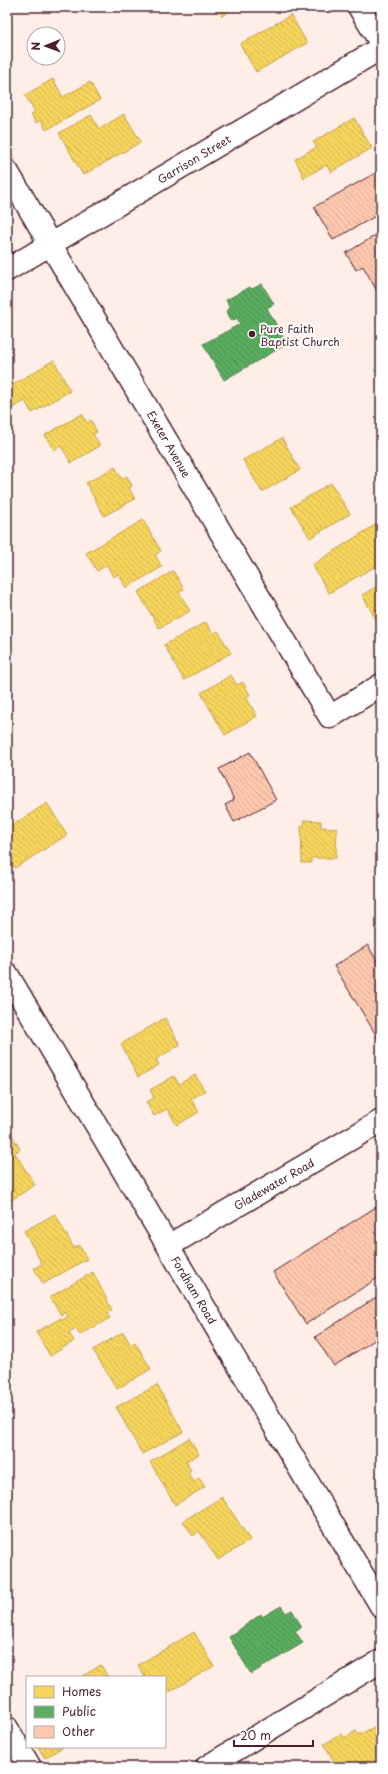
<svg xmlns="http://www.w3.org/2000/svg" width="388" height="1774" font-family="'Playpen Sans',sans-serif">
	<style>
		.homes { fill: url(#homes-back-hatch); stroke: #c29e4d }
		.public { fill: url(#public-back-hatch); stroke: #558351 }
		.building { fill: url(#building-back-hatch); stroke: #4a1f2b }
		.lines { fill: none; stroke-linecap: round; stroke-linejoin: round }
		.minor-casing { stroke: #4a1f2b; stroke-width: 25 }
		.minor { stroke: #fff; stroke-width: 22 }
		.poi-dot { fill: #4a1f2b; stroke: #fff; stroke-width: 1.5 }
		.labels { text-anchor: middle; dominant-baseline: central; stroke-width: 4; stroke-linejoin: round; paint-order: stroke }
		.street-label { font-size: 11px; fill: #4a1f2b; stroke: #fff }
		.poi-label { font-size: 11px; fill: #4a1f2b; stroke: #fff; text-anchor: start }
	</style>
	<defs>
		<pattern id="homes-back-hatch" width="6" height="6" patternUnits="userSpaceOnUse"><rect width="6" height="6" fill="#f6d55c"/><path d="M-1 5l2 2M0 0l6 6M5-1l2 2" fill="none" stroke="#d4b650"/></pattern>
		<pattern id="public-back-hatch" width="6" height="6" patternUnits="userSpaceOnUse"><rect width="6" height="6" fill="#5aae61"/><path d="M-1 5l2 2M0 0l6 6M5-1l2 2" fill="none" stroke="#4c8d50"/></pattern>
		<pattern id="building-back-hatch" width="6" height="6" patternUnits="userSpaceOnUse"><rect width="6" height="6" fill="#fdc8ae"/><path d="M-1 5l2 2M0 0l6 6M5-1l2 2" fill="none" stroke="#daab96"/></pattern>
	</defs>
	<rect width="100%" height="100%" fill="#feeee7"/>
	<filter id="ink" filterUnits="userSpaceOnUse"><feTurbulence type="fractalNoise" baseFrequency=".025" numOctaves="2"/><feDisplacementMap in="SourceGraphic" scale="8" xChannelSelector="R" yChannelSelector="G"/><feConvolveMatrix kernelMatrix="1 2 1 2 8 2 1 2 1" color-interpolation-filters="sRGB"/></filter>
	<g filter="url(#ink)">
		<path class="homes" d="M 217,7 L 235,7 L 222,16 Z
			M 291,15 L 307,43 L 256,72 L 240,44 Z
			M 53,79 L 63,97 L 90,82 L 100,100 L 46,130 L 41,120 L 36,123 L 31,115 L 35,112 L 25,95 Z
			M 124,114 L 141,142 L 83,175 L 59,133 L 91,115 L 99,129 Z
			M 354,118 L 372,148 L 331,172 L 326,165 L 304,178 L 295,159 L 317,147 L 313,142 Z
			M 54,360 L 70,391 L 32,413 L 25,401 L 12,408 L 7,399 L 7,388 Z
			M 82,414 L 87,423 L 91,420 L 97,432 L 93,434 L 100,446 L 71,463 L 61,446 L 54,450 L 45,435 Z
			M 282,438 L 300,470 L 262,492 L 243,460 Z
			M 115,467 L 122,479 L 127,476 L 132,486 L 129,488 L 135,499 L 104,516 L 86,483 Z
			M 331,483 L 350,514 L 310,538 L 291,507 Z
			M 143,520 L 161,551 L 155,555 L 162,567 L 126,588 L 119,574 L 113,577 L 107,565 L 97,571 L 86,553 Z
			M 378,523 L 381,528 L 381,563 L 329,593 L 312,565 Z
			M 173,571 L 184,589 L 179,592 L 190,611 L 159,628 L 138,592 Z
			M 381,584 L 381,628 L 362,595 Z
			M 206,622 L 213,634 L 218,631 L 231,653 L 184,680 L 164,645 Z
			M 231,675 L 237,685 L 243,682 L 250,695 L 246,697 L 257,716 L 225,735 L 201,693 Z
			M 47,803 L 67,835 L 15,868 L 7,856 L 7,829 Z
			M 304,820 L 321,821 L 321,827 L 337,828 L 336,858 L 311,858 L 311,863 L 302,863 L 301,826 L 304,826 Z
			M 165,1018 L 180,1045 L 156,1059 L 159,1065 L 138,1077 L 121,1044 Z
			M 195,1075 L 205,1091 L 191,1099 L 199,1112 L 177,1125 L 167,1109 L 154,1116 L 146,1102 L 154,1098 L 150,1090 L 174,1076 L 179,1084 Z
			M 9,1130 L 20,1149 L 15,1153 L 35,1185 L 7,1203 L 7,1131 Z
			M 55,1214 L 74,1248 L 79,1245 L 87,1259 L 43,1284 L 34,1268 L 42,1264 L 24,1231 Z
			M 93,1272 L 112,1310 L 107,1313 L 110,1318 L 80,1335 L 76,1329 L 69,1333 L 74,1341 L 50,1356 L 36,1332 L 61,1318 L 62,1320 L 68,1316 L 66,1312 L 61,1315 L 50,1297 Z
			M 123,1332 L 131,1345 L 135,1342 L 151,1369 L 117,1389 L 93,1350 Z
			M 157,1385 L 183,1432 L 142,1454 L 116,1407 Z
			M 189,1438 L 199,1454 L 186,1461 L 191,1471 L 188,1473 L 194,1482 L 199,1478 L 205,1487 L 175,1505 L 150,1462 Z
			M 222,1497 L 250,1540 L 218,1560 L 199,1531 L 193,1536 L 183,1521 Z
			M 194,1632 L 214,1666 L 169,1692 L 166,1687 L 165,1687 L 165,1677 L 145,1677 L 138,1665 Z
			M 101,1665 L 108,1677 L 81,1677 Z
			M 377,1725 L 381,1731 L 381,1767 L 337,1767 L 324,1744 L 342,1734 L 344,1738 L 356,1731 L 359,1735 Z
			M 38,1747 L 63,1747 L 45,1758 Z"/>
		<path class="public" d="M 262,284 L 274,304 L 267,308 L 287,344 L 224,380 L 203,344 L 240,324 L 237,318 L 232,321 L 226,311 L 230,308 L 226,300 L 250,287 L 252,289 Z
			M 281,1606 L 286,1613 L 292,1610 L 302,1627 L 295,1631 L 303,1643 L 251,1674 L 229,1637 L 261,1614 L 262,1617 Z"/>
		<path class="building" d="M 379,171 L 381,175 L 381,213 L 333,240 L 314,207 Z
			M 381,232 L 381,289 L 377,291 L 363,266 L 356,270 L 346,253 Z
			M 250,752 L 276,800 L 234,822 L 225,805 L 234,800 L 219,769 Z
			M 368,945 L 381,969 L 381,1043 L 334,966 Z
			M 376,1207 L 381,1215 L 381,1276 L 306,1324 L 273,1272 Z
			M 381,1294 L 381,1336 L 334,1366 L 315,1337 Z"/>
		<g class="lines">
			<defs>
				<path id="minor" d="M 359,7 L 381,43
					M 7,171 L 330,717 L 381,685
					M 7,270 L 381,48
					M 7,974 L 381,1606
					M 168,1246 L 381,1121
					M 7,1728 L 30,1767
					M 207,1767 L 381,1661"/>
			</defs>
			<use href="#minor" class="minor-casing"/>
			<use href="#minor" class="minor"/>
		</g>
	</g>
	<circle class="poi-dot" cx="252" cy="334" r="4"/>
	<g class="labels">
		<g class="street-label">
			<text transform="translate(194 159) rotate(-31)">Garrison Street</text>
			<text transform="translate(169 444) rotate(60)">Exeter Avenue</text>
			<text transform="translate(274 1184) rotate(-30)">Gladewater Road</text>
			<text transform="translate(194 1290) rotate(59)">Fordham Road</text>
		</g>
		<g class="poi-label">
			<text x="260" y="328">Pure Faith<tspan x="260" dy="13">Baptist Church</tspan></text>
		</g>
	</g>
	<rect width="388" height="1774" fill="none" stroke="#fff" stroke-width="24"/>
	<rect x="12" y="12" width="364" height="1750" fill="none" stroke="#4a1f2b" stroke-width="1.5" filter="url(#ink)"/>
	<rect x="26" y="1676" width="140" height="72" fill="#ffffff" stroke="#b7a5aa"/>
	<rect x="34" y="1686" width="20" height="12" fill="#f6d55c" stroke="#b7a5aa"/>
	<text x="62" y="1696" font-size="12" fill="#4a1f2b">Homes</text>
	<rect x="34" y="1706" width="20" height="12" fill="#5aae61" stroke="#b7a5aa"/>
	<text x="62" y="1716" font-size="12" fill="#4a1f2b">Public</text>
	<rect x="34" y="1726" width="20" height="12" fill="#fdc8ae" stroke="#b7a5aa"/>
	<text x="62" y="1736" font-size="12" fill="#4a1f2b">Other</text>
	<g transform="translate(46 46) rotate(269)"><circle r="19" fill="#ffffff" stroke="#b7a5aa"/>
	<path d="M0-3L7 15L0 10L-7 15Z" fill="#4a1f2b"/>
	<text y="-6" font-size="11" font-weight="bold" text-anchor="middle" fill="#4a1f2b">N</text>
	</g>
	<path d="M234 1740v6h79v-6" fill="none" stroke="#4a1f2b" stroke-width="2"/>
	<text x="240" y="1740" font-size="12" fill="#4a1f2b" stroke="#ffffff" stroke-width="3" paint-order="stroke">20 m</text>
</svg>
